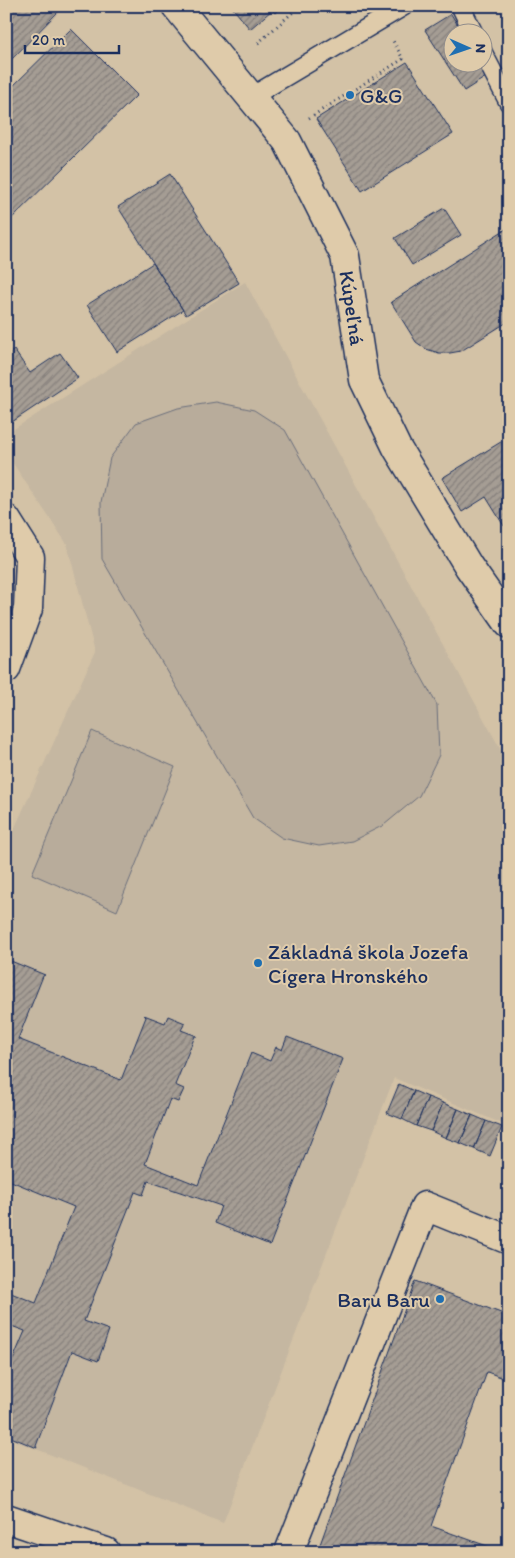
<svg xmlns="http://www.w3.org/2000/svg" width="515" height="1558" font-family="Itim,sans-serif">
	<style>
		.built { fill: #c5b7a1 }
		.pitch { fill: #b8ac9b; stroke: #6a6e7c }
		.building { fill: url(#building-hatch); stroke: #1b2f5e }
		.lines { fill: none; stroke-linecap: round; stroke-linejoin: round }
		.lane-casing { stroke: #1b2f5e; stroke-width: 21 }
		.street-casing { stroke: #1b2f5e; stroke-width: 31 }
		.path { stroke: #1b2f5e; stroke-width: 3; stroke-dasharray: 1 4; stroke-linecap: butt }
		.lane { stroke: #dfcbaa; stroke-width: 18 }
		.street { stroke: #dfcbaa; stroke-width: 28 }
		.poi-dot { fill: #1f6fb2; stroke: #dfcbaa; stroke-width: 2 }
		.labels { text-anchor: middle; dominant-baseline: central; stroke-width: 4; stroke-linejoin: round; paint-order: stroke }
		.poi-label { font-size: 21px; fill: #1b2f5e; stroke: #dfcbaa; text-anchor: start }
		.street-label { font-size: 21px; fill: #1b2f5e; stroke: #dfcbaa }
	</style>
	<defs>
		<pattern id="building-hatch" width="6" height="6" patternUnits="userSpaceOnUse" patternTransform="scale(1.25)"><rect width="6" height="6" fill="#a59d94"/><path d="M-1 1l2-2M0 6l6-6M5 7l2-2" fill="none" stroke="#86807c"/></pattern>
	</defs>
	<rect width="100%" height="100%" fill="#d3c2a6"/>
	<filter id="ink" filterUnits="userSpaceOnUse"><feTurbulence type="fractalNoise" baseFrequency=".02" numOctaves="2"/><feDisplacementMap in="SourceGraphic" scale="10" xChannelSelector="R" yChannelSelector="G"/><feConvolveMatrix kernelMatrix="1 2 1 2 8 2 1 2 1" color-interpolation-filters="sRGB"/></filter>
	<g filter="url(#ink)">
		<path class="built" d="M 245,282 L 509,765 L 509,1108 L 503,1124 L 394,1078 L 223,1523 L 6,1437 L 6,847 L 95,652 L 67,544 L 6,453 L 6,434 Z"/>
		<path class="pitch" d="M 216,402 L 254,410 L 285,430 L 437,705 L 439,755 L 419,796 L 384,825 L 352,841 L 319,846 L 282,838 L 253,818 L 102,559 L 101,502 L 110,458 L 136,423 L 178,408 Z
			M 92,731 L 175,767 L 117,911 L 32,874 Z"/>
		<path class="building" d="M 6,6 L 55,6 L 59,11 L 6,65 Z
			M 231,6 L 282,6 L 275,13 L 272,10 L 250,29 Z
			M 451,14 L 462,32 L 452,32 L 452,62 L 481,62 L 489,75 L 464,91 L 425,30 Z
			M 71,29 L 137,95 L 6,224 L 6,93 Z
			M 407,62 L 453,134 L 362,191 L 316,119 Z
			M 170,174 L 239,283 L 186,315 L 118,207 Z
			M 444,208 L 461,235 L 412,265 L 395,238 Z
			M 509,227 L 509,321 L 461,351 L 450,353 L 439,353 L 426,349 L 416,342 L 391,302 Z
			M 153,263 L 183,310 L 117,352 L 87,305 Z
			M 14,350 L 30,373 L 60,353 L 78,378 L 6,426 L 6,356 Z
			M 509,437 L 509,523 L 504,526 L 486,497 L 462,512 L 442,478 Z
			M 6,959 L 45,975 L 43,976 L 18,1039 L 121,1080 L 146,1017 L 144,1015 L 165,1023 L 168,1016 L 185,1023 L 181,1030 L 197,1036 L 195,1036 L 175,1085 L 184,1089 L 178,1102 L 170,1099 L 145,1164 L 198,1185 L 251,1053 L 270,1061 L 276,1047 L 282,1050 L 287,1037 L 343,1059 L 270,1245 L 215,1223 L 221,1206 L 148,1181 L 143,1195 L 135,1192 L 84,1321 L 109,1330 L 98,1361 L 72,1351 L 36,1446 L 37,1448 L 6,1435 L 6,1376 L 25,1331 L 6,1324 L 6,1291 L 36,1303 L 74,1207 L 6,1179 Z
			M 399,1084 L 414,1091 L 402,1119 L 387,1113 Z
			M 414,1091 L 428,1097 L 416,1126 L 402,1119 Z
			M 428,1097 L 443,1103 L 431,1131 L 416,1126 Z
			M 443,1103 L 458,1109 L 446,1138 L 431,1131 Z
			M 458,1109 L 472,1115 L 460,1143 L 446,1138 Z
			M 472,1115 L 486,1121 L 474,1149 L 460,1143 Z
			M 486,1121 L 502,1127 L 490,1156 L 474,1149 Z
			M 415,1281 L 509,1316 L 509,1380 L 487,1372 L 431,1526 L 504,1552 L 323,1552 L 318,1550 Z"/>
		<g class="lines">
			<defs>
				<path id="lane" d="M 462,6 L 461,7 L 473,32
					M 482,51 L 509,103
					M 251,97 L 404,6"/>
				<g id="street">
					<path id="s1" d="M 176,6 L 287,141 L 345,256 L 364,380 L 397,448 L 469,567 L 509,624"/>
					<path d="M 6,519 L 30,557 L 28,609 L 6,669"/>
					<path d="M 6,1518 L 106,1552"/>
					<path d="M 289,1552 L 425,1206 L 509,1240"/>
				</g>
			</defs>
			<use href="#lane" class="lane-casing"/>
			<use href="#street" class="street-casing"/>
			<path class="path" d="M 258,43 L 300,6
				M 309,118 L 403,59 L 393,41"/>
			<use href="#lane" class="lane"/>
			<use href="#street" class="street"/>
		</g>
	</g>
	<g class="poi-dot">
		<circle cx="350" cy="95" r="5"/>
		<circle cx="258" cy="963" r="5"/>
		<circle cx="440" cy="1299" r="5"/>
	</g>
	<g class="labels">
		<g class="poi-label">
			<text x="360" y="95">G&amp;G</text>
			<text x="268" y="951">Základná škola Jozefa<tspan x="268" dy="24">Cígera Hronského</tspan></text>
			<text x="430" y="1299" text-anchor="end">Baru Baru</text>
		</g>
		<g class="street-label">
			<text stroke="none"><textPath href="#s1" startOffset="356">Kúpeľná</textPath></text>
		</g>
	</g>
	<rect width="515" height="1558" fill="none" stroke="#dfcbaa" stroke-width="25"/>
	<rect x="12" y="12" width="490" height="1533" fill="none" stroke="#1b2f5e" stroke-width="2" filter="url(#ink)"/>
	<g transform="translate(468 48) rotate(92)"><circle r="24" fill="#dfcbaa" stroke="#918d8c"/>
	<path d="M0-4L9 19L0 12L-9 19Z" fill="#1f6fb2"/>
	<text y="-8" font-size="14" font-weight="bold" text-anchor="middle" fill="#1b2f5e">N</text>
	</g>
	<path d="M25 45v8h94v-8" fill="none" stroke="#1b2f5e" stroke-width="2.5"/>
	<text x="32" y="45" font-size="15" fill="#1b2f5e" stroke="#dfcbaa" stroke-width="4" paint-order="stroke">20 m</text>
</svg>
